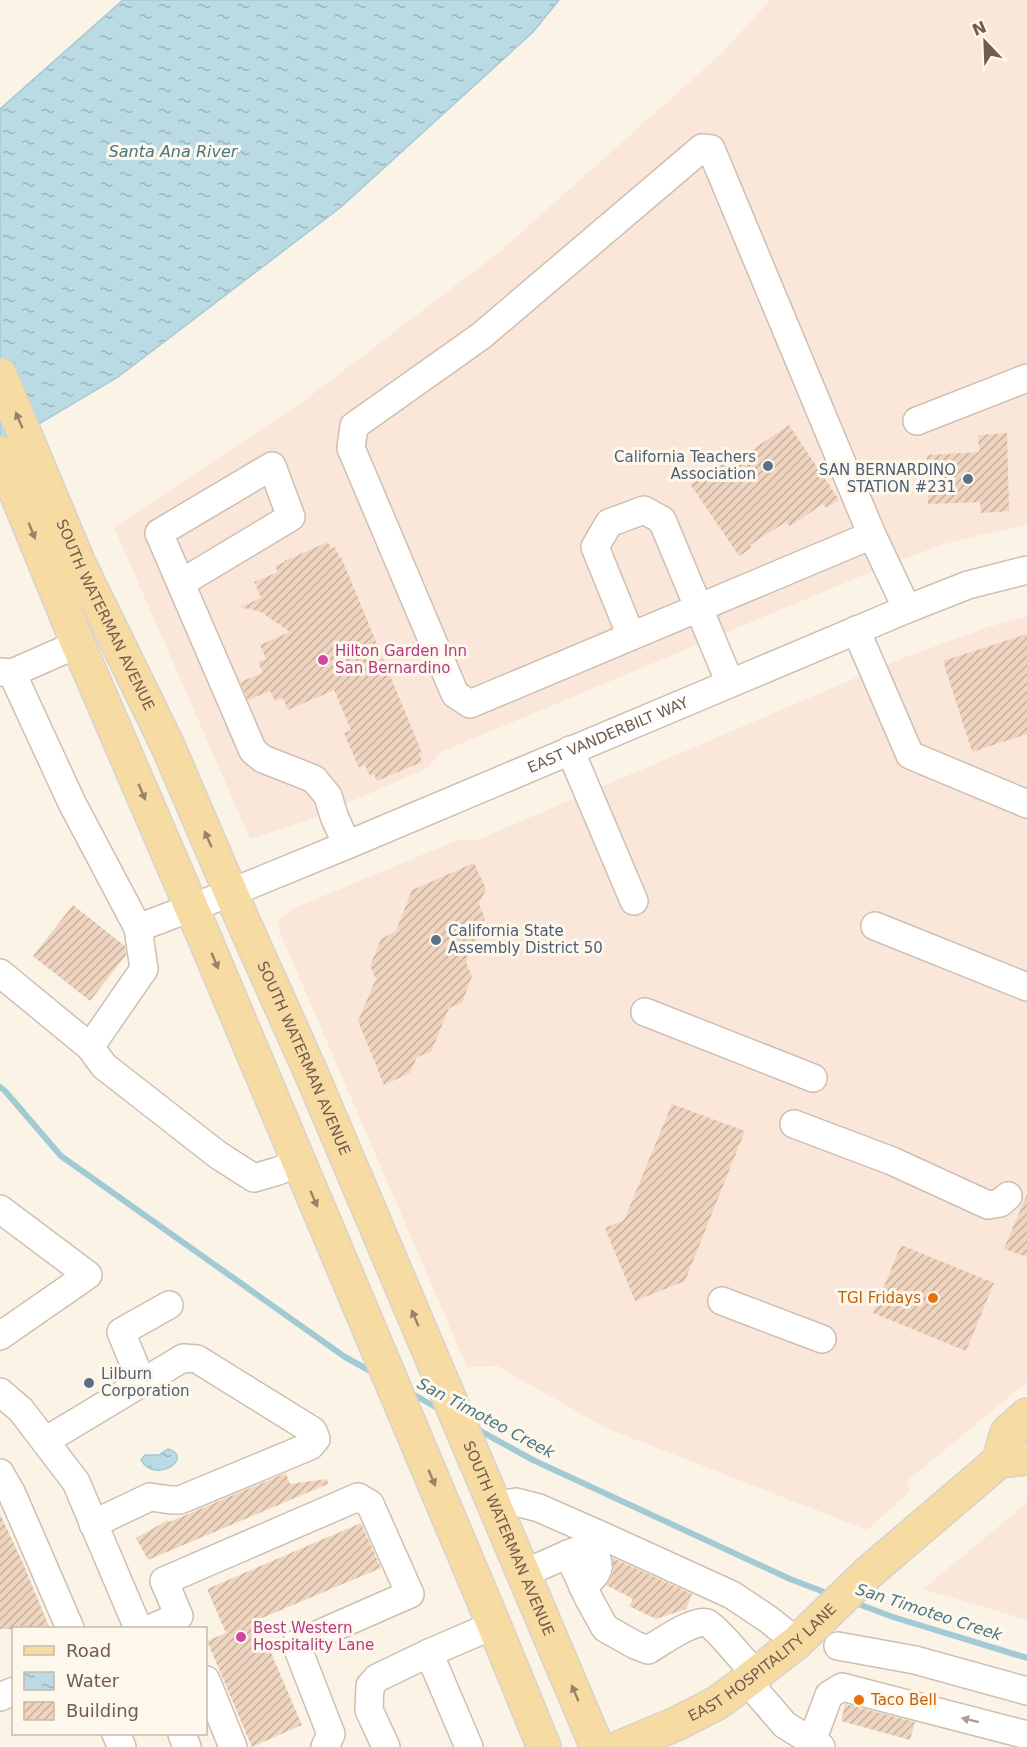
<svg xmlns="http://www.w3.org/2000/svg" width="1027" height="1747" font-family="'DejaVu Sans',sans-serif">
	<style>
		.commercial { fill: #fbe6da }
		.water { fill: url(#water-ripples); stroke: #a2cad5; stroke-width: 1.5 }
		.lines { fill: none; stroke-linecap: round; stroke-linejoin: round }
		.stream { stroke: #a2cad5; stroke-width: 6 }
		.building { fill: url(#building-hatch) }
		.minor-casing { stroke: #cebfb0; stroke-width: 30 }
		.major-casing { stroke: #d8d1cd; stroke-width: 36 }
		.minor { stroke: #fff; stroke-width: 27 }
		.major { stroke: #f6dca2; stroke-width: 33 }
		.oneway { fill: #9a8266 }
		.oneway2 { fill: #ab9d94 }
		.service-dot { fill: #5c6f8a; stroke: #fef8ec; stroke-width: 2 }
		.hotel-dot { fill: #d1479c; stroke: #fef8ec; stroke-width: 2 }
		.food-dot { fill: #e8710a; stroke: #fef8ec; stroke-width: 2 }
		.labels { text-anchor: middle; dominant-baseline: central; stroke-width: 6; stroke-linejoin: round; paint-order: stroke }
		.service-label { font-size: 15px; fill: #4e5e75; stroke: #fef8ec; text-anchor: end }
		.street-label { font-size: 15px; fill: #735c4c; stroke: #fef8ec }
		.hotel-label { font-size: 15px; fill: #b23c85; stroke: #fef8ec; text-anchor: start }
		.food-label { font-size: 15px; fill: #c56008; stroke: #fef8ec; text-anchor: end }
		.water-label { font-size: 16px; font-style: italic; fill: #477785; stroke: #fef8ec }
	</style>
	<defs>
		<pattern id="water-ripples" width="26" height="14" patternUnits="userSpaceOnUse" patternTransform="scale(1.5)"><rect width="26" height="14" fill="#bbdbe4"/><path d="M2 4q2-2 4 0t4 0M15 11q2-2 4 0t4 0" fill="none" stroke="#9cb5bb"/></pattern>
		<pattern id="building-hatch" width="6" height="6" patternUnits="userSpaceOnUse" patternTransform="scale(1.5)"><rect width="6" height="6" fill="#efd5bf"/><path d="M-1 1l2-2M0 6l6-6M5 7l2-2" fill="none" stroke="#c6b09d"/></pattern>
	</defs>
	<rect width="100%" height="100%" fill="#fbf4e6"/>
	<path class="commercial" d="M 770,0 L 1027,0 L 1027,525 L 984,534 L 941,545 L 866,574 L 441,752 L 428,768 L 306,821 L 250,839 L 114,527 L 297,406 L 497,254 L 722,53 Z
		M 1027,616 L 1027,1382 L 906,1482 L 911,1491 L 867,1530 L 606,1428 L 497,1366 L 467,1367 L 281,935 L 278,921 L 292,909 L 460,839 L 475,841 L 895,661 L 988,627 Z
		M 1027,1503 L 1027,1620 L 923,1589 Z"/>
	<path class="water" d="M 123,0 L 559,0 L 533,32 L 341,207 L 118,377 L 0,447 L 0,109 Z
		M 168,1449 C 195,1457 156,1485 141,1460 L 145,1455 L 159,1455 Z"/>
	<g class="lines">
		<path class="stream" d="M 0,1087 L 5,1091 L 61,1156 L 345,1357 L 374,1373
			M 409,1392 L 439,1409
			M 475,1428 L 533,1460 L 790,1579 L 832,1595
			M 853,1602 L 893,1617 L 1027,1658"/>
	</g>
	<path class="building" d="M 789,425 L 839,500 L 826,508 L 823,504 L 790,526 L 786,522 L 750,545 L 752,548 L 739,556 L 690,484 L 740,451 L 743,456 Z
		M 1007,433 L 1009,511 L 981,513 L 980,502 L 928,504 L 927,455 L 979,452 L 978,435 Z
		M 328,542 L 331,549 L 335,547 L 340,558 L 341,557 L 422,753 L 419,754 L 422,762 L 377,781 L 374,774 L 370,776 L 365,765 L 359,768 L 344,733 L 351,730 L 334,690 L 288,710 L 283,698 L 275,701 L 270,691 L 248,700 L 240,682 L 263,673 L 258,662 L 266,659 L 260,645 L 290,632 L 261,612 L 240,607 L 261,598 L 254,582 L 278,572 L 275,566 L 285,562 L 284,561 Z
		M 1027,634 L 1027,734 L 972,752 L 943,661 Z
		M 474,863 L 486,889 L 479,904 L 485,918 L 466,962 L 472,976 L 462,1003 L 449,1008 L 431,1052 L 417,1057 L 410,1073 L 384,1085 L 358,1021 L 376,979 L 370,966 L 381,939 L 396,931 L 412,890 Z
		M 73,905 L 125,946 L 126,955 L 90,1001 L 33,956 Z
		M 672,1104 L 745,1131 L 685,1281 L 635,1301 L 605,1228 L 624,1220 Z
		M 1027,1194 L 1027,1257 L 1004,1249 Z
		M 901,1245 L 994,1283 L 966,1351 L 873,1313 Z
		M 286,1473 L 290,1484 L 327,1479 L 328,1484 L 148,1560 L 136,1538 L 168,1520 L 169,1522 Z
		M 0,1514 L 23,1563 L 50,1629 L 0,1629 Z
		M 361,1523 L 381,1568 L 257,1620 L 302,1725 L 252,1747 L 207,1641 L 226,1633 L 207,1589 Z
		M 613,1558 L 692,1594 L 686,1609 L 656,1619 L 629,1606 L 633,1599 L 606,1585 L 613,1573 Z
		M 845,1704 L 915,1722 L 910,1740 L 841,1721 Z"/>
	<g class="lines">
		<defs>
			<g id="minor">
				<path d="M 917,421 L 1027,378"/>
				<path d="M 872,535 L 470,704 L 455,694 L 351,448 L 354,426 L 481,336 L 702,148 L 711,149 L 872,535 L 907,609"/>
				<path d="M 181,583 L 291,517 L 272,466 L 159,533 L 253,751 L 263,759 L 314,779 L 328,796 L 334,816 L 347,845"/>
				<path d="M 856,630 L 910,755 L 1027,804"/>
				<path d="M 631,636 L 595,547 L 609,523 L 644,510 L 662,520 L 730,683"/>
				<path d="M 0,672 L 12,673 L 72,803 L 138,928 L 144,969 L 90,1047 L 0,973"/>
				<path d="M 12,673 L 78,644"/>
				<path d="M 570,750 L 634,901"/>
				<path d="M 875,926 L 1027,987"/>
				<path id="s1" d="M 138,928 L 230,893 L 347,845 L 907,609 L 968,585 L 1027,570"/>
				<path d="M 645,1012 L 813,1078"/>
				<path d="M 90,1047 L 104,1066 L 218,1155 L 254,1178 L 278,1171 L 299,1162"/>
				<path d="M 794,1124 L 892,1161 L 988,1205 L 1000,1203 L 1008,1196"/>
				<path d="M 0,1209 L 88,1275 L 0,1336"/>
				<path d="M 722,1301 L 822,1339"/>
				<path d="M 142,1383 L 121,1332 L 169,1305"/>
				<path d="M 0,1392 L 21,1410 L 76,1482 L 138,1628"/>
				<path d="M 45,1441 L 183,1358 L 197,1359 L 313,1431 L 316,1439 L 310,1446 L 180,1500 L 171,1500 L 150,1497 L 93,1524"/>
				<path d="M 0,1473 L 12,1494 L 70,1628"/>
				<path d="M 494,1506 L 516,1502 L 539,1508 L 605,1537 L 732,1595 L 768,1619 L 797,1642"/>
				<path d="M 568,1554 C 574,1552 581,1548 587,1550 C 597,1552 601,1565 596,1573 C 593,1578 587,1583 583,1587"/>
				<path d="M 523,1574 L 568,1554 L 589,1599 L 605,1628 L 635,1645 L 648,1650 C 660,1643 695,1618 707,1623 C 716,1627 747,1665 755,1674"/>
				<path d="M 152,1628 L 179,1616 L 164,1581 L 358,1497 L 370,1504 L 410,1594 L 296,1644 L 331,1734 L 325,1747"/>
				<path d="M 838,1646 L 915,1660 L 1027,1691"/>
				<path d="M 206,1680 L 233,1747"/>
				<path d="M 747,1681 L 785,1725 L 821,1747"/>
				<path d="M 0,1697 L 14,1691"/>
				<path d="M 116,1734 L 122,1747"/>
				<path d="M 182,1734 L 187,1747"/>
				<path d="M 812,1741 L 829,1695 L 842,1687 L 1027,1735"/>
				<path d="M 386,1747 L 369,1710 L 370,1686 L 377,1678 L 429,1653"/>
				<path d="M 469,1747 L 429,1653 L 494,1625"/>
			</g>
			<g id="major">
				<path id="s2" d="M 0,375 L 79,564 L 167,744 L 243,921 L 312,1075 L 597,1747"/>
				<path d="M 0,453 L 78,644 L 202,932 L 494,1625 L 544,1747"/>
				<path d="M 999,1461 L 1007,1433 L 1027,1415"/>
				<path id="s3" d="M 621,1747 L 676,1724 L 717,1703 L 747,1681 L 797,1642 L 868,1573 L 999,1461 L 1027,1458"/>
			</g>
		</defs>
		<use href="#minor" class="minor-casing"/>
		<use href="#major" class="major-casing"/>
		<use href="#minor" class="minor"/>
		<use href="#major" class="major"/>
	</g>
	<defs><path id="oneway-solid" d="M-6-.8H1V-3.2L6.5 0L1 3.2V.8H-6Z" transform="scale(1.5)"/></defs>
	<g class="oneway">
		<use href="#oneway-solid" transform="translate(19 420) rotate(-113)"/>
		<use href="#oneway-solid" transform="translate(32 531) rotate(68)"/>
		<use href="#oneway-solid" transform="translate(142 792) rotate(67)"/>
		<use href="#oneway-solid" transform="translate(208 839) rotate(-114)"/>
		<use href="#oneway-solid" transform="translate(215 961) rotate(67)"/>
		<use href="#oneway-solid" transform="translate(314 1199) rotate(67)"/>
		<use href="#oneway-solid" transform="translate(415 1318) rotate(-113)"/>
		<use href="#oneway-solid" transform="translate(432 1478) rotate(67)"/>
		<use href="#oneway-solid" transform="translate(575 1693) rotate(-113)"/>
	</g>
	<use class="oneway2" href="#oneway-solid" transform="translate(970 1720) rotate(-166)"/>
	<g class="service-dot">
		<circle cx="768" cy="466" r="6"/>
		<circle cx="968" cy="479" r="6"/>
		<circle cx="436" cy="940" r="6"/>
		<circle cx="89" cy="1383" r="6"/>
	</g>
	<g class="hotel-dot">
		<circle cx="323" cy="660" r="6"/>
		<circle cx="241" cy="1637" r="6"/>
	</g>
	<g class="food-dot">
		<circle cx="933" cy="1298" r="6"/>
		<circle cx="859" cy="1700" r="6"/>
	</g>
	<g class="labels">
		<g class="service-label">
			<text x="756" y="457">California Teachers<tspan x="756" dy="17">Association</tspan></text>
			<text x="956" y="470">SAN BERNARDINO<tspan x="956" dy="17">STATION #231</tspan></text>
			<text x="448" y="931" text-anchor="start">California State<tspan x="448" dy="17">Assembly District 50</tspan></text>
			<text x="101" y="1374" text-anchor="start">Lilburn<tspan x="101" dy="17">Corporation</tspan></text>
		</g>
		<g class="street-label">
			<text stroke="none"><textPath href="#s2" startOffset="262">SOUTH WATERMAN AVENUE</textPath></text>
			<text stroke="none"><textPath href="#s1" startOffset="508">EAST VANDERBILT WAY</textPath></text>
			<text stroke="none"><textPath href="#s2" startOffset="748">SOUTH WATERMAN AVENUE</textPath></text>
			<text stroke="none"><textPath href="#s2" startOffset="1270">SOUTH WATERMAN AVENUE</textPath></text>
			<text stroke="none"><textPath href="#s3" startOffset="166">EAST HOSPITALITY LANE</textPath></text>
		</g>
		<g class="hotel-label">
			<text x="335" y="651">Hilton Garden Inn<tspan x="335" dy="17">San Bernardino</tspan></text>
			<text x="253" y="1628">Best Western<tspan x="253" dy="17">Hospitality Lane</tspan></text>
		</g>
		<g class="food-label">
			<text x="921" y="1298">TGI Fridays</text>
			<text x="871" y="1700" text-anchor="start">Taco Bell</text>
		</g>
		<g class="water-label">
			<text x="173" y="151">Santa Ana River</text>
			<text transform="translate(486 1418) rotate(28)">San Timoteo Creek</text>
			<text transform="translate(929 1612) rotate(18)">San Timoteo Creek</text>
		</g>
	</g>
	<rect x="12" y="1627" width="195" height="108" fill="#fef8ec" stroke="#c6baac" stroke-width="1.5"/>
	<rect x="24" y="1646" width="30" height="9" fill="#f6dca2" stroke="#c6baac" stroke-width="1.5"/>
	<text x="66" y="1657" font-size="18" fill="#735c4c">Road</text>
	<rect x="24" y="1672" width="30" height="18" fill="url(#water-ripples)" stroke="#c6baac" stroke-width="1.5"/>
	<text x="66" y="1687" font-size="18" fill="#735c4c">Water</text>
	<rect x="24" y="1702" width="30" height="18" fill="url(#building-hatch)" stroke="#c6baac" stroke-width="1.5"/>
	<text x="66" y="1717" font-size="18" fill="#735c4c">Building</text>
	<g transform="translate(985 42) rotate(337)" stroke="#fef8ec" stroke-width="4.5" paint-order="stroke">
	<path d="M0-4.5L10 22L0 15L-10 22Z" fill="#735c4c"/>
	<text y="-9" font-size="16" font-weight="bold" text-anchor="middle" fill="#735c4c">N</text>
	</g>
</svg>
